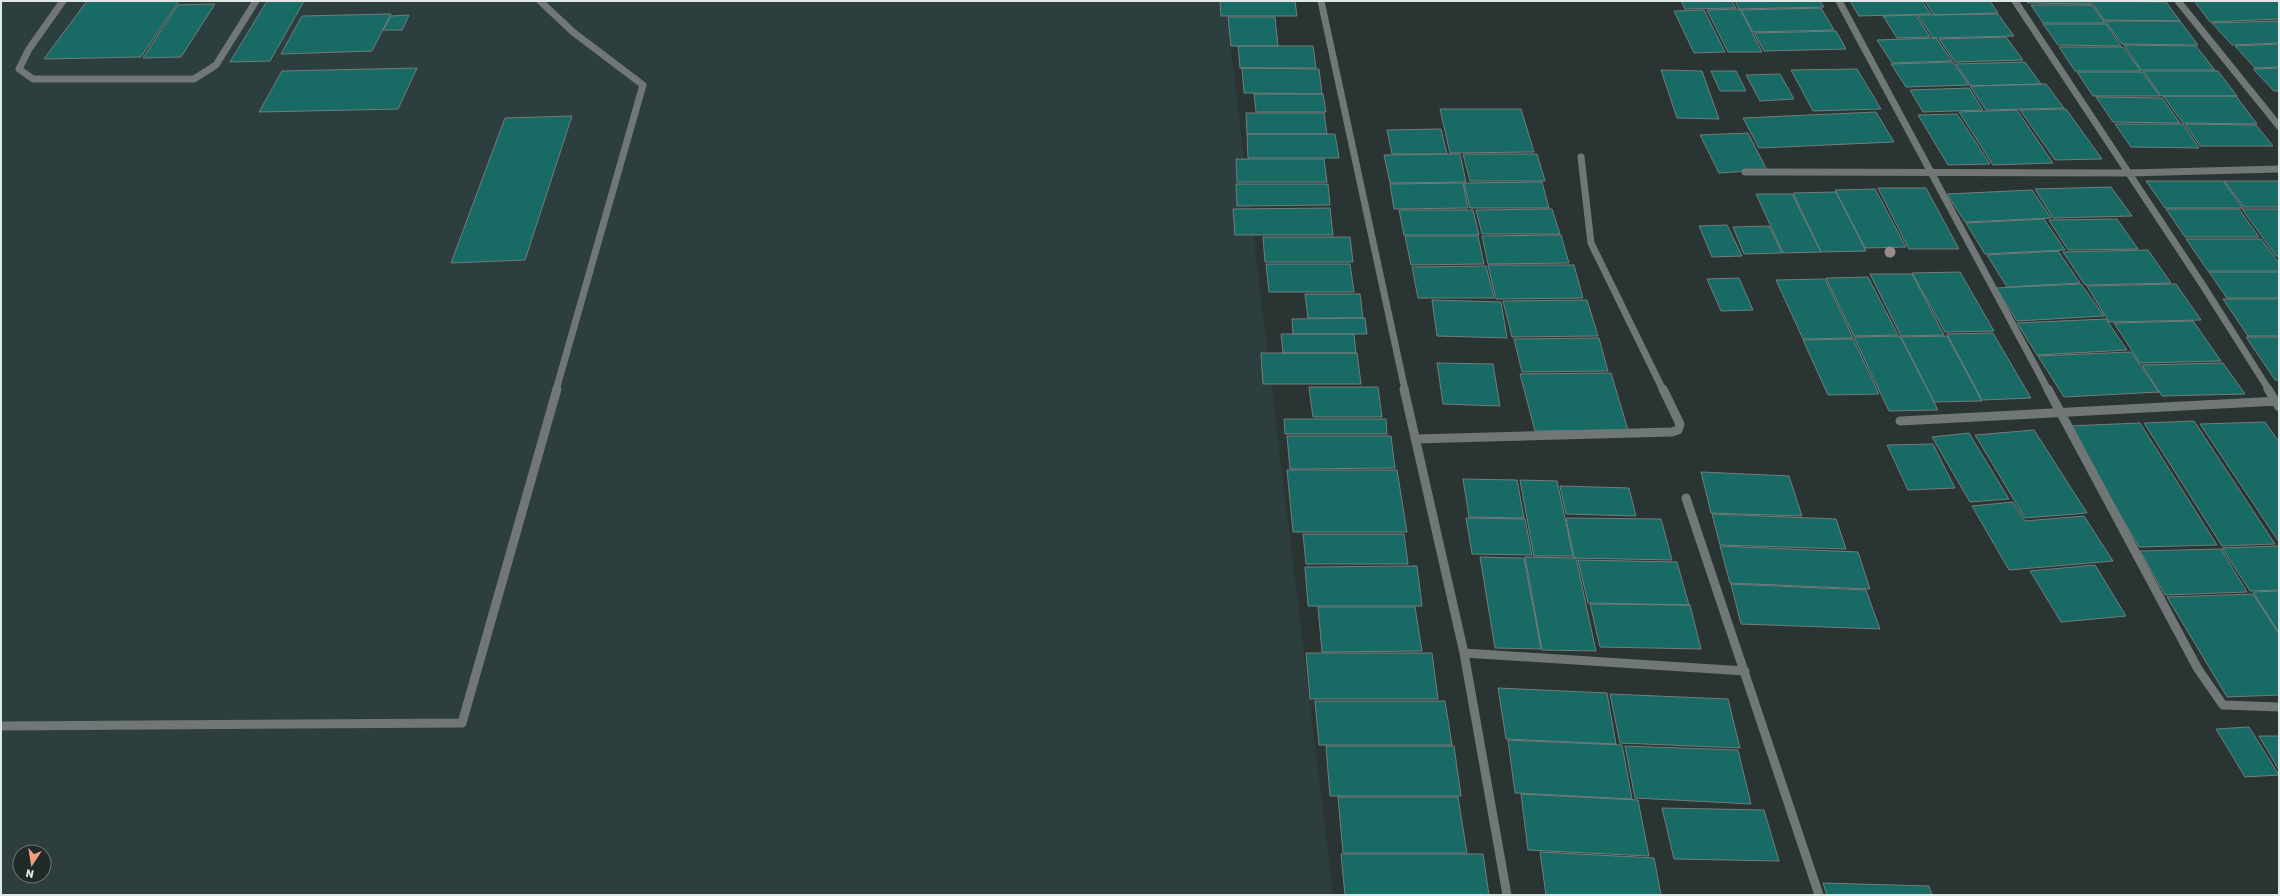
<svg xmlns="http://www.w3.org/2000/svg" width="2280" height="896" font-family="Rubik,sans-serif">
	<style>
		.built { fill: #2c3f3e; fill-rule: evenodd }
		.building { fill: #186a65; stroke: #717d7c }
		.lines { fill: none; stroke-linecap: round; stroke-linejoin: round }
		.lane-far1 { stroke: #717776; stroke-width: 7 }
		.lane { stroke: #717776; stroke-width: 9 }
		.street-far1 { stroke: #717776; stroke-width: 7 }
		.street { stroke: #717776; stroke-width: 9 }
		.tree { fill: #978e89 }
	</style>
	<rect width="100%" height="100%" fill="#2a3433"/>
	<path class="built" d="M 1,1 L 1225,1 L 1333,895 L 1,895 ZM 20,852 L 44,852 L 44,876 L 20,876 Z"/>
	<path class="building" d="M 87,1 L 179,1 L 141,57 L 44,59 Z
		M 267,1 L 304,1 L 270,61 L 230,62 Z
		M 1220,1 L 1295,1 L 1297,16 L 1221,16 Z
		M 1681,1 L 1732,1 L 1736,8 L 1685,9 Z
		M 1735,1 L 1820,1 L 1824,7 L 1739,9 Z
		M 1850,1 L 1922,1 L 1931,14 L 1859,16 Z
		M 1925,1 L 1990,1 L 1998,13 L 1934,15 Z
		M 2027,1 L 2089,1 L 2091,4 L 2028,3 Z
		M 2091,1 L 2166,2 L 2180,21 L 2104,20 Z
		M 2194,1 L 2279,1 L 2279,19 L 2210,22 Z
		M 215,4 L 181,57 L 143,58 L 178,5 Z
		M 2031,5 L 2092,5 L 2105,23 L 2043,23 Z
		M 1821,8 L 1834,30 L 1753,32 L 1741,10 Z
		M 1740,9 L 1762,52 L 1728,52 L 1707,10 Z
		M 1704,10 L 1725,52 L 1694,53 L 1674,11 Z
		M 391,14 L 372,51 L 281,54 L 302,16 Z
		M 1998,14 L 2014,36 L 1933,38 L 1918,15 Z
		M 409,15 L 402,30 L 383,30 L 391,16 Z
		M 1916,15 L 1930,37 L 1897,38 L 1883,16 Z
		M 1228,17 L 1275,17 L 1278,46 L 1231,46 Z
		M 2105,21 L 2180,21 L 2198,45 L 2122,44 Z
		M 2278,21 L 2279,43 L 2232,45 L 2212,23 Z
		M 2043,24 L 2106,24 L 2121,46 L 2058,45 Z
		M 1836,31 L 1846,49 L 1764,51 L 1754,33 Z
		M 2006,37 L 2023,60 L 1955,62 L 1939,39 Z
		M 1936,38 L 1952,61 L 1892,63 L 1877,40 Z
		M 2279,44 L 2279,67 L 2255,68 L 2235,46 Z
		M 2124,45 L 2196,46 L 2215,70 L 2141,70 Z
		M 1238,46 L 1313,46 L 1316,68 L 1240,68 Z
		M 2059,47 L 2123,47 L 2141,71 L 2075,71 Z
		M 1953,62 L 1969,85 L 1906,87 L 1891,64 Z
		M 2025,62 L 2041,84 L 1971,86 L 1956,64 Z
		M 417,68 L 398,109 L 259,112 L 282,71 Z
		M 1242,68 L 1319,69 L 1322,94 L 1244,93 Z
		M 2279,68 L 2279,91 L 2274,91 L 2253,69 Z
		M 1857,69 L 1881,109 L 1813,111 L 1791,70 Z
		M 1661,70 L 1702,71 L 1719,119 L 1677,118 Z
		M 1711,71 L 1736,71 L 1746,91 L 1720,91 Z
		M 2143,71 L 2218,71 L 2237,96 L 2161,96 Z
		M 2077,72 L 2142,72 L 2160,96 L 2093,96 Z
		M 1780,74 L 1794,99 L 1760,101 L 1746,75 Z
		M 2046,84 L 2064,108 L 1986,110 L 1970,86 Z
		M 1969,88 L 1983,110 L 1923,112 L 1910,90 Z
		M 1254,94 L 1323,94 L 1326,112 L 1256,112 Z
		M 2163,96 L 2236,96 L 2257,124 L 2183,123 Z
		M 2096,97 L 2162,98 L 2180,123 L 2113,122 Z
		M 1440,109 L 1521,109 L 1534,152 L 1450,153 Z
		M 2066,109 L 2102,159 L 2055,160 L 2020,110 Z
		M 2017,110 L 2053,163 L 1993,165 L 1959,112 Z
		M 1876,112 L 1894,142 L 1759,148 L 1743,118 Z
		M 1246,113 L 1324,113 L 1327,134 L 1247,134 Z
		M 1957,114 L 1990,164 L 1948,165 L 1918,115 Z
		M 572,116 L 525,260 L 451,263 L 505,118 Z
		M 2115,124 L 2183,124 L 2199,148 L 2131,147 Z
		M 2185,124 L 2256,125 L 2273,146 L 2200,146 Z
		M 1441,129 L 1447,154 L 1392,154 L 1387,130 Z
		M 1748,133 L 1767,170 L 1719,173 L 1700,135 Z
		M 1247,134 L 1335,134 L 1339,158 L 1248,158 Z
		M 1460,154 L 1466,182 L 1390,183 L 1384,155 Z
		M 1463,154 L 1537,154 L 1545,181 L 1470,181 Z
		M 1236,159 L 1324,159 L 1327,182 L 1237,182 Z
		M 2146,181 L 2223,181 L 2243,208 L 2165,208 Z
		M 2224,181 L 2279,181 L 2279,207 L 2244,207 Z
		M 1542,182 L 1549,208 L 1470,208 L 1464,183 Z
		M 1463,183 L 1468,208 L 1394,209 L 1390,184 Z
		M 1236,184 L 1328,184 L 1330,205 L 1237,206 Z
		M 2111,187 L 2132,216 L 2053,218 L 2035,189 Z
		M 1878,188 L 1926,188 L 1959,249 L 1909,249 Z
		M 1875,189 L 1906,247 L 1865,248 L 1835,190 Z
		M 2032,190 L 2051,218 L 1965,222 L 1947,194 Z
		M 1836,192 L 1866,251 L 1821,252 L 1793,193 Z
		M 1756,194 L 1792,194 L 1821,252 L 1783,253 Z
		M 1330,208 L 1333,235 L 1235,235 L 1233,209 Z
		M 1552,209 L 1560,234 L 1482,234 L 1476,210 Z
		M 2166,209 L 2239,209 L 2259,237 L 2185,237 Z
		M 2242,209 L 2279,209 L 2279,256 L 2276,256 Z
		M 1399,210 L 1473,210 L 1479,235 L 1404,235 Z
		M 2044,219 L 2065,250 L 1985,254 L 1966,223 Z
		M 2117,219 L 2138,249 L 2068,250 L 2049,220 Z
		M 1727,225 L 1742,256 L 1712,257 L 1699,226 Z
		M 1769,226 L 1782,253 L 1744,254 L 1733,227 Z
		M 1561,235 L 1569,263 L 1488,264 L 1482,236 Z
		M 1405,236 L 1478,236 L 1484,264 L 1411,265 Z
		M 1263,237 L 1350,237 L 1353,262 L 1265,262 Z
		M 2186,239 L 2261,239 L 2279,263 L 2279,271 L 2208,271 Z
		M 2148,250 L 2171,283 L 2085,285 L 2063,252 Z
		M 2058,251 L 2080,283 L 2007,287 L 1987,255 Z
		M 1266,264 L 1350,264 L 1354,292 L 1269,292 Z
		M 1488,265 L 1574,265 L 1583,298 L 1496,299 Z
		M 1486,266 L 1494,298 L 1418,298 L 1412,267 Z
		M 1960,272 L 1994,331 L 1945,332 L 1912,273 Z
		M 2209,272 L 2279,272 L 2279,298 L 2227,298 Z
		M 1870,274 L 1912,274 L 1944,335 L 1901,336 Z
		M 1868,277 L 1898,335 L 1854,336 L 1826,278 Z
		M 1739,278 L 1753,310 L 1721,311 L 1707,279 Z
		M 1825,279 L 1853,338 L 1803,339 L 1776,280 Z
		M 2081,284 L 2104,316 L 2017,321 L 1996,288 Z
		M 2176,284 L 2201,320 L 2109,322 L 2087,286 Z
		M 1305,294 L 1360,294 L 1363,318 L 1308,318 Z
		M 2223,299 L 2279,299 L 2279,336 L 2248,336 Z
		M 1432,300 L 1501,302 L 1507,338 L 1437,336 Z
		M 1587,300 L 1598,336 L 1512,337 L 1503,301 Z
		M 1365,318 L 1367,334 L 1293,334 L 1292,319 Z
		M 2106,319 L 2127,350 L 2037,355 L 2017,323 Z
		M 2193,321 L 2221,361 L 2140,363 L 2114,323 Z
		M 1993,333 L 2031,398 L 1982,400 L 1947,334 Z
		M 1281,334 L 1354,334 L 1356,353 L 1283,353 Z
		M 1900,336 L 1938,410 L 1889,411 L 1854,337 Z
		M 1947,336 L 1982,401 L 1934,402 L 1901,337 Z
		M 2246,337 L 2279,337 L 2279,380 L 2275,380 Z
		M 1599,338 L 1608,371 L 1522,372 L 1514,339 Z
		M 1853,339 L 1879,394 L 1828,395 L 1803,340 Z
		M 2131,352 L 2159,392 L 2064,397 L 2038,356 Z
		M 1261,353 L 1357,353 L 1361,384 L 1263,384 Z
		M 1437,363 L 1493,364 L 1500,406 L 1443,404 Z
		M 2223,363 L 2245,394 L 2162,396 L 2142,365 Z
		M 1611,373 L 1628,430 L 1535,431 L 1520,374 Z
		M 1309,387 L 1378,387 L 1382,417 L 1313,417 Z
		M 1284,419 L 1386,419 L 1387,434 L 1285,434 Z
		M 2194,421 L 2275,544 L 2222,546 L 2144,423 Z
		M 2265,422 L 2279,442 L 2279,542 L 2200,424 Z
		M 2140,423 L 2217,545 L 2139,547 L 2068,426 Z
		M 2034,430 L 2087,513 L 2025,518 L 1975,435 Z
		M 1969,433 L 2009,499 L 1970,502 L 1932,437 Z
		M 1287,436 L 1391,436 L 1395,468 L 1290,469 Z
		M 1933,444 L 1955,488 L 1908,490 L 1887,445 Z
		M 1287,470 L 1397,470 L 1407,532 L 1293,532 Z
		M 1701,472 L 1789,476 L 1802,516 L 1711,513 Z
		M 1463,479 L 1517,480 L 1524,518 L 1469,517 Z
		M 1520,480 L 1557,481 L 1573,556 L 1534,556 Z
		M 1560,486 L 1629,488 L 1636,516 L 1566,514 Z
		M 2013,502 L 2025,521 L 2084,516 L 2113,561 L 2009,570 L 1972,506 Z
		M 1712,514 L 1836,519 L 1846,549 L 1720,545 Z
		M 1466,518 L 1525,519 L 1532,555 L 1472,554 Z
		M 1566,518 L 1661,519 L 1672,560 L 1574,558 Z
		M 1303,534 L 1404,534 L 1408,564 L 1306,564 Z
		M 1720,546 L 1858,552 L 1870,589 L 1730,583 Z
		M 2279,546 L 2279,590 L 2250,591 L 2222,548 Z
		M 2221,549 L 2247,592 L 2165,595 L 2140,551 Z
		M 1480,557 L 1524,558 L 1541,649 L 1495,648 Z
		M 1525,557 L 1576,558 L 1596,651 L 1542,650 Z
		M 1578,560 L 1677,562 L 1689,605 L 1588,603 Z
		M 2095,565 L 2126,616 L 2061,622 L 2030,571 Z
		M 1417,566 L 1422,606 L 1308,606 L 1305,567 Z
		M 1731,584 L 1866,590 L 1880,629 L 1741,624 Z
		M 2279,591 L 2279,633 L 2253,592 Z
		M 2253,594 L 2279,634 L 2279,695 L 2227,697 L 2167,597 Z
		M 1590,604 L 1690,605 L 1701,649 L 1600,647 Z
		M 1318,607 L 1415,607 L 1422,651 L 1322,652 Z
		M 1306,653 L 1432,653 L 1438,699 L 1310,699 Z
		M 1498,688 L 1607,693 L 1616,744 L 1506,739 Z
		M 1610,694 L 1728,699 L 1740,748 L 1620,743 Z
		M 1315,701 L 1445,701 L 1452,745 L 1319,745 Z
		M 2249,727 L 2279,775 L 2245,777 L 2216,729 Z
		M 2259,736 L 2279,736 L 2279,770 Z
		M 1508,740 L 1622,745 L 1632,799 L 1515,793 Z
		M 1326,746 L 1454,746 L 1461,796 L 1330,796 Z
		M 1625,746 L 1738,750 L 1751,804 L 1635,798 Z
		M 1521,794 L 1638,800 L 1649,856 L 1528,850 Z
		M 1338,797 L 1458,797 L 1467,853 L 1343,853 Z
		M 1662,808 L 1764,810 L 1779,861 L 1674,859 Z
		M 1540,852 L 1654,858 L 1661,895 L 1546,895 Z
		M 1341,854 L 1483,854 L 1489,895 L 1345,895 Z
		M 1823,883 L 1929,886 L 1932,895 L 1827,895 Z"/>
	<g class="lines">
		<path class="lane-far1" d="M 63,1 L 29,49 L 19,69 L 33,79 L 194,79 L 216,65 L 256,1
			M 540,1 L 573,32 L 643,85 L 556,390"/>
		<path class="lane" d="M 1,726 L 462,723 L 557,389"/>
		<path class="street-far1" d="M 1321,1 L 1405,390
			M 1839,1 L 2048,390
			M 2015,1 L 2204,287 L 2269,390
			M 2178,1 L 2279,126
			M 1581,157 L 1591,243 L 1663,390
			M 1745,172 L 2129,173 L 2279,169"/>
		<path class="street" d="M 1404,389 L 1464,653 L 1507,895
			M 2048,389 L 2198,669 L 2223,705 L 2279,707
			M 2268,389 L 2279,407
			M 1900,421 L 2278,401
			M 1415,439 L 1672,432 L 1678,430 L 1680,424 L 1663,389
			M 1686,498 L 1819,895
			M 1464,653 L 1745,671"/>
	</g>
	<circle class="tree" cx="1890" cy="252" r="5.5"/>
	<rect width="2280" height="896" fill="none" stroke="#e0e7e7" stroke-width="4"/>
	<g transform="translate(32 864) rotate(192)"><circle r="19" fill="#202a29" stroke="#6d7675"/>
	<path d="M0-3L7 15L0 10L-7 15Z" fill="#f2a080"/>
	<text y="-6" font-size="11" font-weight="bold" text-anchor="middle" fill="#e0e7e7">N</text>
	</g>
</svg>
